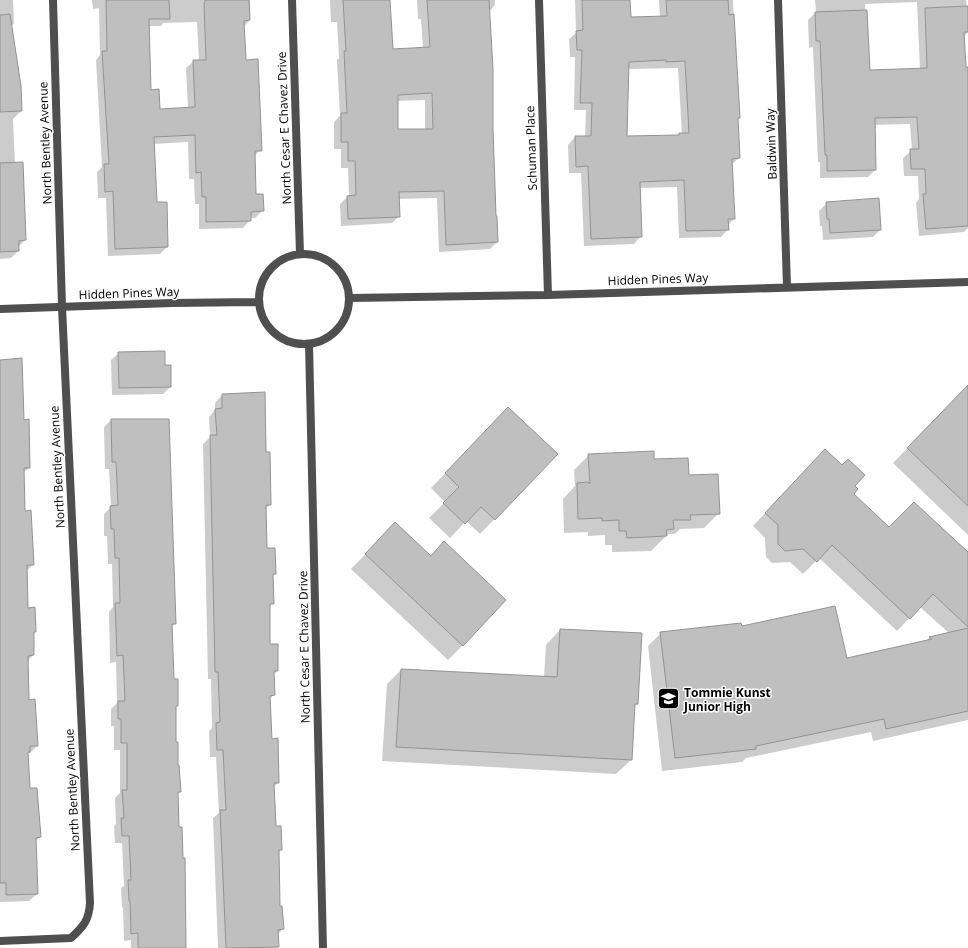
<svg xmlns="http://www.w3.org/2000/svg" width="968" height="948" font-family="'Open Sans',sans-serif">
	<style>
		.shadow { fill: #0003; fill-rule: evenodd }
		.building { fill: #bfbfbf; stroke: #939393; fill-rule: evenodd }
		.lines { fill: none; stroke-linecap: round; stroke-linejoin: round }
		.minor { stroke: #4f4f4f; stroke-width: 8 }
		.labels { text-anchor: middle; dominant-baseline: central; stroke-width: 3; stroke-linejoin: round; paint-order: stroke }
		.street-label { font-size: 12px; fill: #000; stroke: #fff }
		.poi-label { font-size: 12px; font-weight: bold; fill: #000; stroke: #fff; text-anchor: start }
	</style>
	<rect width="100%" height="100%" fill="#fff"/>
	<path class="shadow" d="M 0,0 L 13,0 L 14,23 L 11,27 L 21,111 L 13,119 L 15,164 L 25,240 L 18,247 L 18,251 L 11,258 L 0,259 Z
		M 92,0 L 250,0 L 250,20 L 243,27 L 245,61 L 260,150 L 254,157 L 255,195 L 262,211 L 255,218 L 250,218 L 250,220 L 243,228 L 199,229 L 199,204 L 195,204 L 194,179 L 189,179 L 188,142 L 153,144 L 156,203 L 167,247 L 160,254 L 108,256 L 106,198 L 98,198 L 97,172 L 102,167 L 96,60 L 100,55 L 99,8 L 93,9 ZM 197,22 L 199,61 L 194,61 L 186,68 L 188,108 L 159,110 L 150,91 L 148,26 L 161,26 L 163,23 Z
		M 330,0 L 389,0 L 392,50 L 423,48 L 421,19 L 418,19 L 417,0 L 495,0 L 495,5 L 489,12 L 497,242 L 490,249 L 439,252 L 437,198 L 398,199 L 399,216 L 392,223 L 341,226 L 340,204 L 347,197 L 349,196 L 348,168 L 341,168 L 341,149 L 334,149 L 334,122 L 340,116 L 337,60 L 339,58 L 337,22 L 331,22 ZM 425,100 L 425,130 L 398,130 L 397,101 Z
		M 575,0 L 629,0 L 630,18 L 660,17 L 659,0 L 733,0 L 739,118 L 737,119 L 739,158 L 731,165 L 734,219 L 728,225 L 728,229 L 721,237 L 679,238 L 677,187 L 639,188 L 641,236 L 634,244 L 584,246 L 581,173 L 569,173 L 568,145 L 575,137 L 585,137 L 586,110 L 574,110 L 575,57 L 570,57 L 569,39 L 576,33 ZM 678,68 L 682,134 L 678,136 L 626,137 L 628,69 Z
		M 815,0 L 966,0 L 967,8 L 968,7 L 968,32 L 963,37 L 965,68 L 968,68 L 968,228 L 964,232 L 919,236 L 916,203 L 919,199 L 918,176 L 904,176 L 903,158 L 912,150 L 910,124 L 874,125 L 875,170 L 868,177 L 820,178 L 820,162 L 818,162 L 813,47 L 809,48 L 808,20 L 816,12 ZM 917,2 L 920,69 L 869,71 L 865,4 Z
		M 827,203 L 880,230 L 873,237 L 823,240 L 822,226 L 820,226 L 819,211 Z
		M 119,353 L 164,366 L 170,387 L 163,394 L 112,395 L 111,360 Z
		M 0,361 L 23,421 L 29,468 L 23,473 L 24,512 L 33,565 L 26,571 L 28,609 L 35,631 L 33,634 L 33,655 L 27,662 L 28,701 L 37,746 L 30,753 L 28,753 L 29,789 L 40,837 L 35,842 L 37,894 L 29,901 L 0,902 Z
		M 968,386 L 968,535 L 893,463 Z
		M 222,395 L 265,453 L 270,505 L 265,509 L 266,550 L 274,574 L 272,576 L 273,603 L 269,607 L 269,645 L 277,671 L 273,675 L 274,695 L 269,699 L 271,740 L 278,783 L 273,787 L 275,827 L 281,849 L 278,852 L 279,907 L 283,929 L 278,934 L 278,947 L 277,948 L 218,948 L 213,818 L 219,813 L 216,757 L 210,757 L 209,731 L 212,728 L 211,679 L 208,679 L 203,444 L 210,437 L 209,417 L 215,410 L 215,403 Z
		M 111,420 L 175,623 L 172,627 L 173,680 L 177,705 L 175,708 L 175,742 L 180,792 L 177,794 L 185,948 L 131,948 L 131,940 L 124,941 L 123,907 L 122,908 L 121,888 L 124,886 L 122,843 L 115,843 L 114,826 L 116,824 L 115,798 L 120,793 L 120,750 L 114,750 L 114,726 L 111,726 L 111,709 L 117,703 L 116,662 L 110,663 L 109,612 L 113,607 L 112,564 L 108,564 L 107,536 L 104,536 L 104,514 L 111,507 L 109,469 L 105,469 L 104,427 Z
		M 494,423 L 557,454 L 480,534 L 466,521 L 450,538 L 429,518 L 445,502 L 431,488 Z
		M 589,455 L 653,460 L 688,476 L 719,513 L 704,528 L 680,529 L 675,534 L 668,534 L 651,551 L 612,552 L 612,545 L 605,545 L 605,535 L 588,536 L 588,532 L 564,533 L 563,499 L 575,486 L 574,470 Z
		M 812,463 L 853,486 L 852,494 L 889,529 L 968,554 L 968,720 L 873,741 L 871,732 L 746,758 L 742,762 L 662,771 L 648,646 L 661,633 L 741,627 L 846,659 L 926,641 L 930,637 L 949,633 L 920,607 L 897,631 L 819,558 L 803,574 L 790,562 L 772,563 L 766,557 L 765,538 L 753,526 Z
		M 381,538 L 430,556 L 444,543 L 463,645 L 448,660 L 351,569 Z
		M 560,630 L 637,704 L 634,707 L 631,760 L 616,774 L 382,761 L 387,684 L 401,670 L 544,677 L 546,645 Z"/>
	<path class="building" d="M 106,0 L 169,0 L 170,19 L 149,19 L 151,90 L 159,89 L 160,109 L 195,107 L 193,60 L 206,60 L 204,3 L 205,3 L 205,0 L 249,0 L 250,20 L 244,21 L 246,60 L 258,59 L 262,151 L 255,151 L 256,194 L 263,194 L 264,211 L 251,212 L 251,221 L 206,222 L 206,197 L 202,197 L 201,172 L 196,173 L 195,135 L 154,137 L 157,202 L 167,202 L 168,247 L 115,249 L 113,191 L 105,192 L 104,164 L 109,164 L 102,51 L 107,51 Z
		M 343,0 L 390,0 L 393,49 L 430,47 L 427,0 L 489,0 L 493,69 L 493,128 L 496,216 L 497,216 L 498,242 L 446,245 L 444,191 L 399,192 L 400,217 L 348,219 L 347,196 L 356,195 L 355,161 L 348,161 L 348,142 L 341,142 L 341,113 L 347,113 L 344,51 L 346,51 ZM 432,93 L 433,129 L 398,129 L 398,95 Z
		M 582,0 L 630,0 L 631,17 L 667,16 L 666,0 L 728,0 L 729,15 L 734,14 L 740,118 L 738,118 L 740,158 L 732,159 L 735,219 L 728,219 L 729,230 L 686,231 L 684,180 L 640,182 L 642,237 L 591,239 L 588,166 L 576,167 L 575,136 L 591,136 L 592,103 L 580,103 L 582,50 L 577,50 L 576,31 L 583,30 ZM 666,60 L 666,62 L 685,61 L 689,133 L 679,133 L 679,135 L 627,136 L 629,62 Z
		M 968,6 L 968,32 L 964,32 L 966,67 L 968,67 L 968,226 L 926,229 L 923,194 L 926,194 L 925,169 L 911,169 L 910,149 L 919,149 L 917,117 L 875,118 L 876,170 L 827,171 L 827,155 L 825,155 L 820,41 L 816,41 L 815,12 L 867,10 L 870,70 L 927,68 L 925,8 Z
		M 10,14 L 21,86 L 22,111 L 0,112 L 0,15 Z
		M 23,162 L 26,240 L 19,241 L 19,251 L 0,252 L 0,163 Z
		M 879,198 L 881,230 L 830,233 L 829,219 L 827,219 L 826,202 Z
		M 165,351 L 165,365 L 171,365 L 171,387 L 119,388 L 118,352 Z
		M 22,358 L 24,420 L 29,419 L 30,468 L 24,468 L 25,511 L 31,510 L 34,565 L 27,565 L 28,608 L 35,607 L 36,632 L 34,632 L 34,655 L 28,656 L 29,700 L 35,699 L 38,746 L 30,746 L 30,752 L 28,752 L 30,788 L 37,788 L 41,837 L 36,838 L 38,894 L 6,895 L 6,883 L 0,883 L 0,360 Z
		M 968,385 L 968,506 L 907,448 Z
		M 265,392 L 266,452 L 270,452 L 271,505 L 266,505 L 267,548 L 275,548 L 276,574 L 273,574 L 274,604 L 270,604 L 270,644 L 278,644 L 278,671 L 274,671 L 275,695 L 270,696 L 272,739 L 278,738 L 279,783 L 274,783 L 276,826 L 281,826 L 282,850 L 279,850 L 280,906 L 282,906 L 284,929 L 278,930 L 279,947 L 226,948 L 220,810 L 226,810 L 223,750 L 217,750 L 216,723 L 220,722 L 218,672 L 215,672 L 210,435 L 217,435 L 215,409 L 222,408 L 222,394 Z
		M 508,407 L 558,454 L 495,520 L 481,507 L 465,524 L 443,503 L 459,487 L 445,473 Z
		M 111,419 L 169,419 L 176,624 L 172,624 L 174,679 L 178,679 L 178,706 L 176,706 L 176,742 L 178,742 L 178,765 L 179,765 L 181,792 L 178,792 L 179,827 L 182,827 L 183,858 L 185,858 L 186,948 L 138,948 L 138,933 L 131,934 L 130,901 L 129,901 L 128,880 L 131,880 L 129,836 L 122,836 L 121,818 L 124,818 L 122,790 L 127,790 L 127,743 L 121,743 L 121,719 L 118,719 L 118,701 L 125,701 L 123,655 L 117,656 L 115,603 L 120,603 L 119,558 L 115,558 L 114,529 L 111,529 L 110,506 L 118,505 L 116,462 L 112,462 Z
		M 825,449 L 842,465 L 848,459 L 865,475 L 855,486 L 858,489 L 854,494 L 889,527 L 914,502 L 968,552 L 968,627 L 933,594 L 910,619 L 832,545 L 817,562 L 803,549 L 785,551 L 778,544 L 778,525 L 765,513 Z
		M 654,451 L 654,459 L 688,458 L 689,475 L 718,474 L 720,514 L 690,515 L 691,520 L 673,520 L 674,529 L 666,530 L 667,536 L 627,538 L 626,531 L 619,531 L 619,520 L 602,521 L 602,518 L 578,519 L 577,483 L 588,482 L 590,484 L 588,454 Z
		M 395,522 L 431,556 L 444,541 L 506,600 L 463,646 L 365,554 Z
		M 835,606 L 847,658 L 932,639 L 929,637 L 968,628 L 968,711 L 886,729 L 884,719 L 756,746 L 756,749 L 675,758 L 660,632 L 741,623 L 742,626 Z
		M 560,629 L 642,633 L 638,704 L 635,704 L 632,760 L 396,747 L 401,669 L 557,677 Z"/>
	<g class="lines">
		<path class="minor" d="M 292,0 L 300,254
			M 539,0 L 548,295
			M 778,0 L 787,287
			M259 299a45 45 0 1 1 90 0a45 45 0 1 1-90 0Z
			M 350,298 L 548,295 L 968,282
			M 0,309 L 172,303 L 259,302
			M 309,344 L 323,948
			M 0,941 L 71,938 C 84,926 89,920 90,903 L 62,307 L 53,0"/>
	</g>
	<defs>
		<symbol id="school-square" viewBox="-11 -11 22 22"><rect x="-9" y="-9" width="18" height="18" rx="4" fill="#000" stroke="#fff"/><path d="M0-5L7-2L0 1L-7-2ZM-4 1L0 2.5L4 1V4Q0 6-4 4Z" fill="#fff"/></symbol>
	</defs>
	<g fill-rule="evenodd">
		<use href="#school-square" x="656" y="686" width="25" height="25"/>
	</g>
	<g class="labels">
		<g class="street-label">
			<text transform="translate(284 128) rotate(-92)">North Cesar E Chavez Drive</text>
			<text transform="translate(45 143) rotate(-92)">North Bentley Avenue</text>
			<text transform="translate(771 144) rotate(-92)">Baldwin Way</text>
			<text transform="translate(531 148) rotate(-92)">Schuman Place</text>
			<text transform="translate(658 279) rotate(-2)">Hidden Pines Way</text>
			<text transform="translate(129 293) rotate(-2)">Hidden Pines Way</text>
			<text transform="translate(57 467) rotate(-93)">North Bentley Avenue</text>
			<text transform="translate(304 647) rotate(-91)">North Cesar E Chavez Drive</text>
			<text transform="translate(72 790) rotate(-93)">North Bentley Avenue</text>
		</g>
		<g class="poi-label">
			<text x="684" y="692">Tommie Kunst<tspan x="684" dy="14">Junior High</tspan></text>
		</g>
	</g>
</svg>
